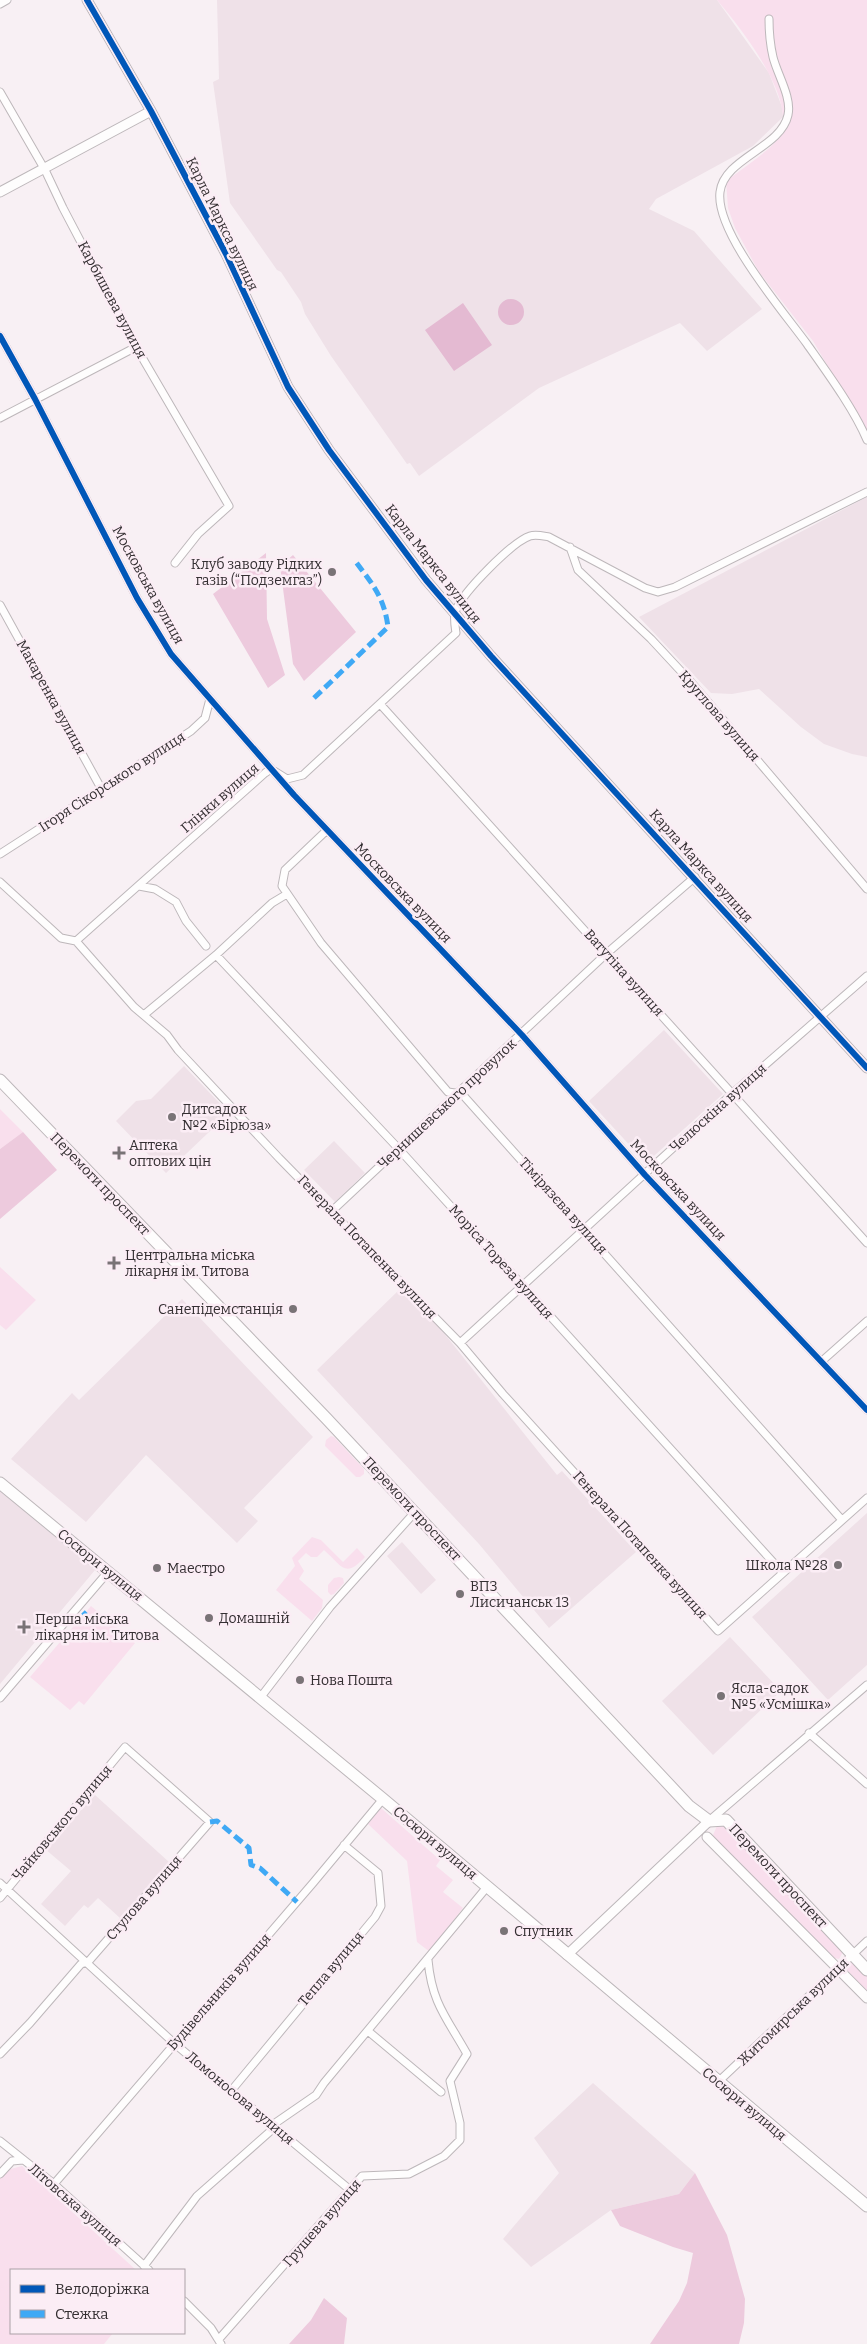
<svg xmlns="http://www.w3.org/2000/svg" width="867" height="2344" font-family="Bitter,serif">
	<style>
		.built { fill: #efe1e8 }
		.green { fill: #f9dfed }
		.forest { fill: #edcadd }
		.water { fill: #e4bad2 }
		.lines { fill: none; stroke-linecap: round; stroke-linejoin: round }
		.minor-casing { stroke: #bdb7ba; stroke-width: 9 }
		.tertiary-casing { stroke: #bdb7ba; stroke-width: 11 }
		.primary-casing { stroke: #bdb7ba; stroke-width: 13 }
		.minor { stroke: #fefdfd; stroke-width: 7 }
		.tertiary { stroke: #fefdfd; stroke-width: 9 }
		.primary { stroke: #fefdfd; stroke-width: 11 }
		.quiet { stroke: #3fa9f5; stroke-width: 5; stroke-dasharray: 10 5; stroke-linecap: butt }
		.cycleway-casing { stroke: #fbedf5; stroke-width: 9 }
		.cycleway { stroke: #0057b8; stroke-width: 6 }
		.poi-dot { fill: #797376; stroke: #fbedf5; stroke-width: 2 }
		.labels { text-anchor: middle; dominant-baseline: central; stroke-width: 5; stroke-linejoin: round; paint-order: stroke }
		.street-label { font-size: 14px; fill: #342f32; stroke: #fbedf5 }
		.poi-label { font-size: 14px; fill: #342f32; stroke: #fbedf5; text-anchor: start }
	</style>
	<rect width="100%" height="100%" fill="#f8f0f4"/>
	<path class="built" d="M 217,0 L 717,0 L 769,73 L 782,107 L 783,117 L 753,146 L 656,199 L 649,209 L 694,231 L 762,309 L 707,351 L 680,323 L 539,388 L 419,476 L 410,463 L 407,464 L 331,356 L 305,314 L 301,302 L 281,272 L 277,270 L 230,203 L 213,82 L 219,79 Z
		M 867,497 L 867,757 L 852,754 L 824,744 L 801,727 L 759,689 L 732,694 L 711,693 L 639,617 Z
		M 664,1030 L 723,1094 L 646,1163 L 589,1101 Z
		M 184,1066 L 229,1113 L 166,1173 L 116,1121 L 136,1101 L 151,1099 Z
		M 334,1141 L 365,1173 L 335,1202 L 304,1170 Z
		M 401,1288 L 420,1309 L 424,1308 L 557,1475 L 562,1471 L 636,1552 L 549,1628 L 479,1544 L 317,1370 Z
		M 182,1299 L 313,1437 L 244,1508 L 258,1521 L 237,1543 L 146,1455 L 86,1522 L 11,1459 L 72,1393 L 79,1400 Z
		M 0,1491 L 95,1570 L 0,1684 Z
		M 867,1513 L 867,1665 L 828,1700 L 752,1617 Z
		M 402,1542 L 436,1580 L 421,1594 L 387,1556 Z
		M 730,1637 L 781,1691 L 713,1755 L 662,1701 Z
		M 95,1795 L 169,1862 L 120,1918 L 98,1898 L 88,1908 L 84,1905 L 65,1926 L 41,1904 L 71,1871 L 45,1849 Z
		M 593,2083 L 695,2173 L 679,2194 L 611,2210 L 531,2267 L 503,2239 L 559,2173 L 534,2138 Z"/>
	<path class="green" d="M 717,0 L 867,0 L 867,433 L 813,341 L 759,272 L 735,228 L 728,208 L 726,181 C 746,166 779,145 790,123 L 783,117 C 781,80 741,28 717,0 Z
		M 0,1109 L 23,1132 L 0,1149 Z
		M 0,1267 L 36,1300 L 6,1330 L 0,1325 Z
		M 331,1436 L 334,1437 L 364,1469 L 364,1474 L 360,1477 L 356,1477 L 325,1446 L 326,1440 Z
		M 312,1537 L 321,1540 L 343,1562 L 357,1548 L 365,1557 C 345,1579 342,1566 324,1550 L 317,1557 L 311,1557 L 306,1553 L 298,1561 L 304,1571 L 299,1579 L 323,1600 L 322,1608 L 312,1621 L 276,1590 L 295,1566 L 292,1558 Z
		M 339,1577 L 343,1578 L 344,1583 L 334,1594 L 331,1595 L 328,1592 L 328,1585 L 334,1578 Z
		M 91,1606 L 135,1643 L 84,1705 L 79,1701 L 70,1710 L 30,1677 Z
		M 381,1808 L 440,1860 L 436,1866 L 453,1880 L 443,1892 L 463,1908 L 430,1952 L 417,1942 L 407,1861 L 368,1824 Z
		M 717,1826 L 726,1826 L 843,1952 L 839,1959 L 830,1957 L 717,1842 L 713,1835 Z
		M 853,1962 L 867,1974 L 867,1992 L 847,1970 L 848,1964 Z
		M 22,2166 L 136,2270 L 11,2270 L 11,2333 L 113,2333 L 104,2344 L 0,2344 L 0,2177 L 7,2170 Z"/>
	<path class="forest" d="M 266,553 L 267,619 L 285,675 L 268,688 L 213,594 Z
		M 293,555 L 356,632 L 304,681 L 293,664 L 280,566 Z
		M 23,1132 L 57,1170 L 0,1219 L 0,1149 Z
		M 695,2173 L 727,2235 L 745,2299 L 744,2323 L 739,2344 L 650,2344 L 679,2301 L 687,2283 L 693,2253 L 673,2247 L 620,2226 L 611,2210 L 679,2194 Z
		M 324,2298 L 347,2318 L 344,2344 L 289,2344 L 311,2320 Z"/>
	<path class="water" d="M498 312a13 13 0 1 1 26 0a13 13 0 1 1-26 0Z
		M 463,303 L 492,345 L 454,371 L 425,330 Z"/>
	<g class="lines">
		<defs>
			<path id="minor" d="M 0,4 L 7,0
				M 769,19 C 769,32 770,44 773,57 C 777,74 792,97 788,115 C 781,148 724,158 720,192 C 715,232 783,311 807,344 C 826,371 854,409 867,440
				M 0,92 L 45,170 L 63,208 L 136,347 L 229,506 L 198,534 L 175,563
				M 0,336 L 35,399 L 137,598 L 171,654 L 294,795 L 522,1035 L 645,1175 L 867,1410
				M 0,418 L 136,347
				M 570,547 L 578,570 L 651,639 L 690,681 L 867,889
				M 0,605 L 102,790
				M 380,704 L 867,1243
				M 327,830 L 285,870 L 282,886 L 321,943 L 448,1092 L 462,1094 L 842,1520
				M 0,854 L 191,731 L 205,718 L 210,699
				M 0,882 L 61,938 L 76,941 L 134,1007 L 167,1035 L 178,1050 L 279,1158 L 460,1343 L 503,1394 L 718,1631 L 867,1498
				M 139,886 L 155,889 L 176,902 L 186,921 L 206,946
				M 76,941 L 265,773 L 271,769 L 287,779 L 303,775 L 456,633 C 455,626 453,616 456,610 C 463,592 512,542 530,536 C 536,534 543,536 549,537 L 645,588 L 658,592 L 675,587 L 867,492
				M 216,955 L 398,1148 L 782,1572
				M 145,1014 L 216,955 L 272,903 L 287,894
				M 333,1210 L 606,954 L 695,877
				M 460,1343 L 733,1093 L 867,976
				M 822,1361 L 867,1321
				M 0,1698 L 108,1572
				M 260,1698 L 330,1607 L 415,1512
				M 809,1733 L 867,1784
				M 710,1820 L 867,1685
				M 0,1883 L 175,2044 L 349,2189
				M 0,1898 L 125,1747 L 210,1822 L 88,1962 L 81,1964 L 30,2023 L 0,2054
				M 368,2031 L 441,2092
				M 718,2082 L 867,1941
				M 231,2091 L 375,1917 L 381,1906 L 378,1873 L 344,1845
				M 271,2126 L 316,2095 L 324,2083 L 487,1887
				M 0,2141 L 54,2184 L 149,2270
				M 0,2174 L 12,2161 L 23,2160
				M 54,2184 L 313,1883 L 383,1799
				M 144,2266 L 197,2196 L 274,2128
				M 184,2301 L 211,2328 L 221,2344
				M 219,2339 L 362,2176 L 409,2174 L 444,2156 L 460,2140 L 460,2123 L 450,2081 L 467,2054 C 447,2018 432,2004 428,1960"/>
			<path id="tertiary" d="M 87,0 L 151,111 L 226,254 L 288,387 L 329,450 L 426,580 L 491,656 L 867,1068
				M 0,192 L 151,111
				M 707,1837 L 867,1998
				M 567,1955 L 709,1821"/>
			<path id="primary" d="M 0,1080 L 326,1418 L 689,1806 L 709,1821 L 726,1820 L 867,1970
				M 0,1483 L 383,1799 L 867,2206"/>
		</defs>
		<use href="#minor" class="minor-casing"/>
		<use href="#tertiary" class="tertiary-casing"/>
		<use href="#primary" class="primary-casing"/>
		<use href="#minor" class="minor"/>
		<use href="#tertiary" class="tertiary"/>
		<use href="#primary" class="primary"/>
		<path class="quiet" d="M 314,698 L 388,627 C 384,597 373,585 356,562
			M 83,1612 L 86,1615
			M 210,1822 L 217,1821 L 249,1848 L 251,1865 L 260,1868 L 297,1902"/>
		<defs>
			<path id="cycleway" d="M 87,0 L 151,111 L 226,254 L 288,387 L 329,450 L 426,580 L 491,656 L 867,1068
				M 0,336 L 35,399 L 137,598 L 171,654 L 294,795 L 522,1035 L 645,1175 L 867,1410"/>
		</defs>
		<use href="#cycleway" class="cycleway-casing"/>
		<use href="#cycleway" class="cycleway"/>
	</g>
	<g class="poi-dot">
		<circle cx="332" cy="572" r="5"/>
		<circle cx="172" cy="1117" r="5"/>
		<path d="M116.5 1145.5h5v5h5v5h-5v5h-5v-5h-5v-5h5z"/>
		<path d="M111.5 1255.5h5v5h5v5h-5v5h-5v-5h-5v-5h5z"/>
		<circle cx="293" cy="1309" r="5"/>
		<circle cx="838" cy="1565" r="5"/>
		<circle cx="157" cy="1568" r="5"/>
		<circle cx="460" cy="1594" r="5"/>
		<circle cx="209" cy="1618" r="5"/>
		<path d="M21.5 1619.5h5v5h5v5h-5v5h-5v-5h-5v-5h5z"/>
		<circle cx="300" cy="1680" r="5"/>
		<circle cx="721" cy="1696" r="5"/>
		<circle cx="504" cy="1931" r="5"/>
	</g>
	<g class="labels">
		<g class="street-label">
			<text transform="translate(222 224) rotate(64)">Карла Маркса вулиця</text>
			<text transform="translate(112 300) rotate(62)">Карбишева вулиця</text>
			<text transform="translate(433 564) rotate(52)">Карла Маркса вулиця</text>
			<text transform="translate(148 585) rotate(61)">Московська вулиця</text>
			<text transform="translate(51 697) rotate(61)">Макаренка вулиця</text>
			<text transform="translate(719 716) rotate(49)">Круглова вулиця</text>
			<text transform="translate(112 782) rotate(-33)">Ігоря Сікорського вулиця</text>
			<text transform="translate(220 798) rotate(-41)">Глінки вулиця</text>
			<text transform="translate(701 866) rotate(48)">Карла Маркса вулиця</text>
			<text transform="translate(403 893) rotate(46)">Московська вулиця</text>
			<text transform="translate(624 973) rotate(48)">Ватутіна вулиця</text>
			<text transform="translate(447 1104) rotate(-43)">Чернишевського провулок</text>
			<text transform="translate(718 1108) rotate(-42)">Челюскіна вулиця</text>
			<text transform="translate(100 1184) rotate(46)">Перемоги проспект</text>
			<text transform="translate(678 1190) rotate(47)">Московська вулиця</text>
			<text transform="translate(563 1206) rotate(48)">Тімірязєва вулиця</text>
			<text transform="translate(367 1247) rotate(46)">Генерала Потапенка вулиця</text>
			<text transform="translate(501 1262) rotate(48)">Моріса Тореза вулиця</text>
			<text transform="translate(412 1509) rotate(47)">Перемоги проспект</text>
			<text transform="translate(640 1545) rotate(48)">Генерала Потапенка вулиця</text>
			<text transform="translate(100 1565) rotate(39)">Сосюри вулиця</text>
			<text transform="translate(62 1823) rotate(-50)">Чайковського вулиця</text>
			<text transform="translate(435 1843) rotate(40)">Сосюри вулиця</text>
			<text transform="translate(778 1876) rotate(47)">Перемоги проспект</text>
			<text transform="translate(144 1898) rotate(-49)">Стулова вулиця</text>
			<text transform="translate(331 1969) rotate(-50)">Тепла вулиця</text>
			<text transform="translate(219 1992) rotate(-49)">Будівельників вулиця</text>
			<text transform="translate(793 2012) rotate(-44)">Житомирська вулиця</text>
			<text transform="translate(240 2098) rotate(40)">Ломоносова вулиця</text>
			<text transform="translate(744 2104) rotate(40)">Сосюри вулиця</text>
			<text transform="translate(75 2205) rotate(41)">Літовська вулиця</text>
			<text transform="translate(322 2223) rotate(-49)">Грушева вулиця</text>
		</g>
		<g class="poi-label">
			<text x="322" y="564" text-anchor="end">Клуб заводу Рідких<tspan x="322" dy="16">газів (“Подземгаз”)</tspan></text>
			<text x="182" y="1109">Дитсадок<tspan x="182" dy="16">№2 «Бірюза»</tspan></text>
			<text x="129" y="1145">Аптека<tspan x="129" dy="16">оптових цін</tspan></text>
			<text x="125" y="1255">Центральна міська<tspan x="125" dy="16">лікарня ім. Титова</tspan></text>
			<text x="283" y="1309" text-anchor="end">Санепідемстанція</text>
			<text x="828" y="1565" text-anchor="end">Школа №28</text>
			<text x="167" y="1568">Маестро</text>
			<text x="470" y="1586">ВПЗ<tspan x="470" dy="16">Лисичанськ 13</tspan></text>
			<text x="219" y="1618">Домашній</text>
			<text x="35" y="1619">Перша міська<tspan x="35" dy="16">лікарня ім. Титова</tspan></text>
			<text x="310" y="1680">Нова Пошта</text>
			<text x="731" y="1688">Ясла-садок<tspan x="731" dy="16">№5 «Усмішка»</tspan></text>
			<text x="514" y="1931">Спутник</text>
		</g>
	</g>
	<rect x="10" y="2269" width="175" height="65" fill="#fbedf5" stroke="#aba1a7"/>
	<rect x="20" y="2285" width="25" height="8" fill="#0057b8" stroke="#aba1a7"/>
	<text x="55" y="2294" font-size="15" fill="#342f32">Велодоріжка</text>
	<rect x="20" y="2310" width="25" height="8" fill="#3fa9f5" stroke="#aba1a7"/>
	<text x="55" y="2319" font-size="15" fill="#342f32">Стежка</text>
</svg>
